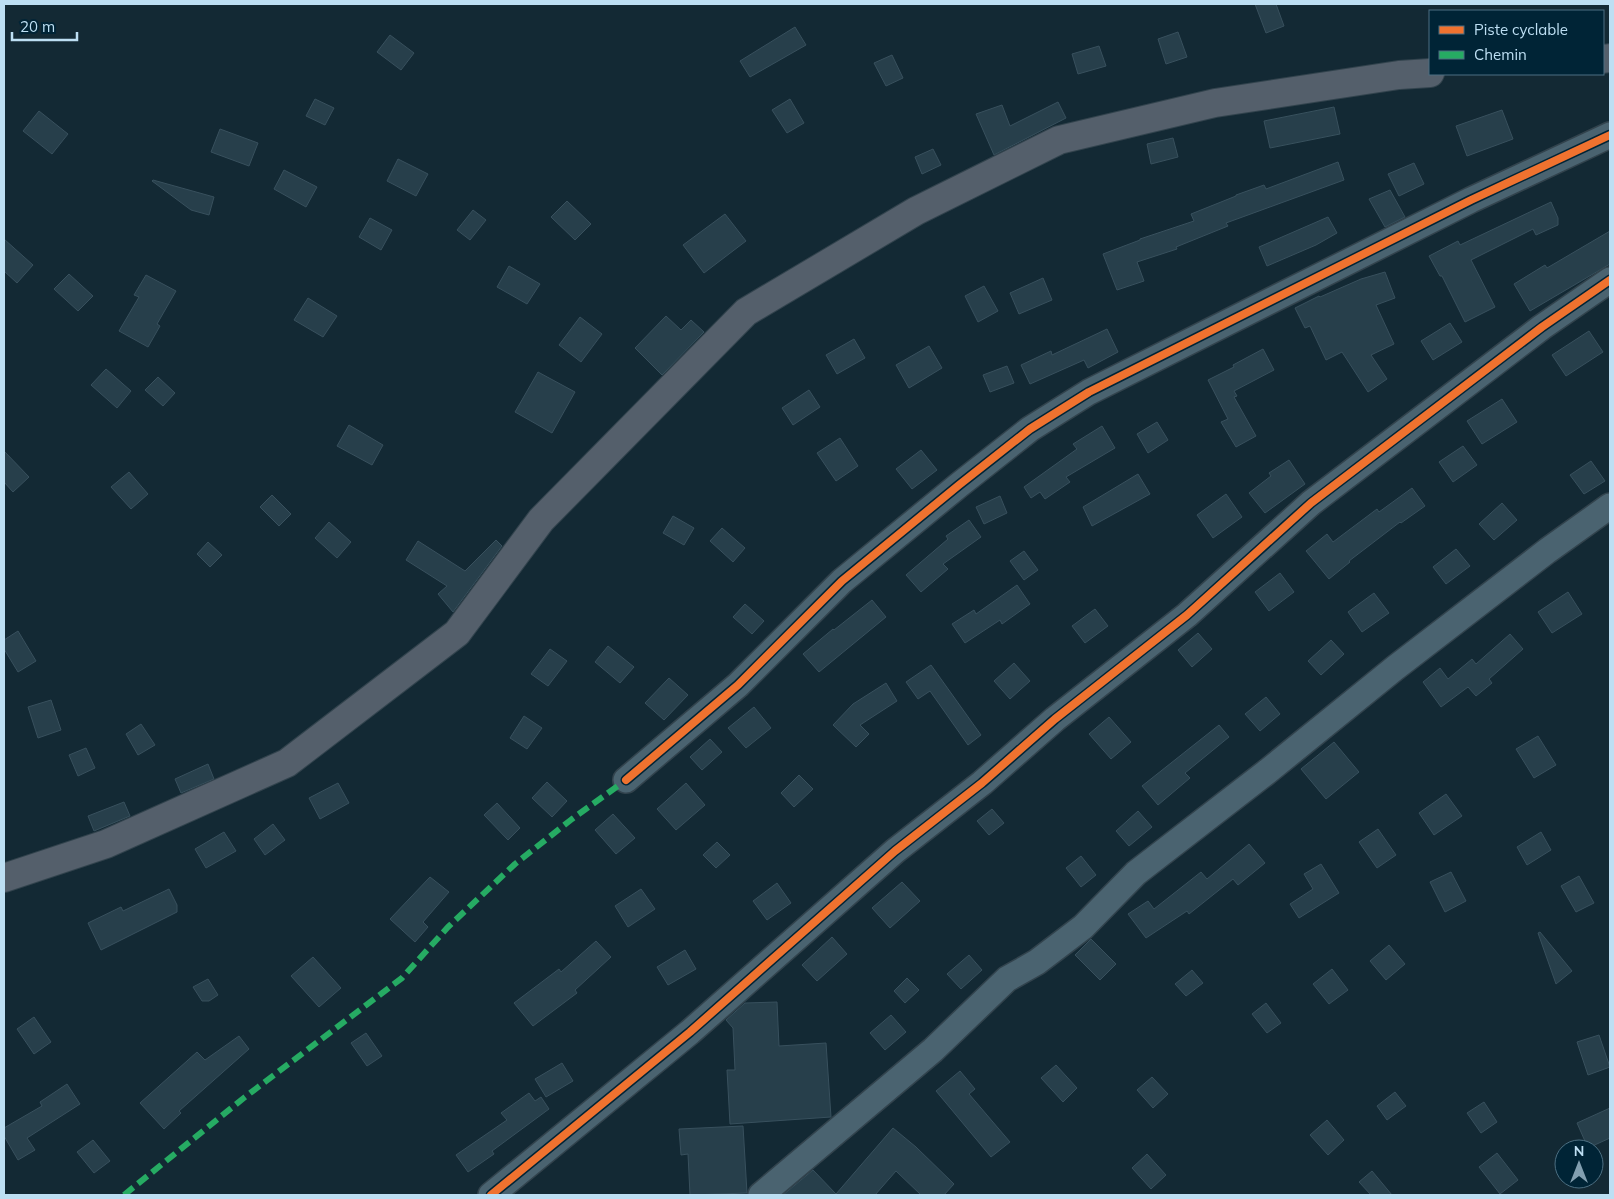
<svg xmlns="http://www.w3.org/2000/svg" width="1614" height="1199" font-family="Mulish,sans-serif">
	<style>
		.building { fill: #273f4b; stroke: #38505d }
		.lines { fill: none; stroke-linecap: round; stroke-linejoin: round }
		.street-casing { stroke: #32434d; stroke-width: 28 }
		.highway-casing { stroke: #32434d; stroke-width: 30 }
		.street { stroke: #4a6370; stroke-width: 25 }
		.highway { stroke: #545f6b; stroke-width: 28 }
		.quiet { stroke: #26ab63; stroke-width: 6; stroke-dasharray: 12 6; stroke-linecap: butt }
		.cycleway-casing { stroke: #002436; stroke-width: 11 }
		.cycleway { stroke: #ef722f; stroke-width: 8 }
	</style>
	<rect width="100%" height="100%" fill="#132934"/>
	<path class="building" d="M 1255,4 L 1276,4 L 1284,26 L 1266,33 Z
		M 795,27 L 806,45 L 750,77 L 740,61 Z
		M 1178,32 L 1187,57 L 1166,64 L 1158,39 Z
		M 390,35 L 414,53 L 401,70 L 377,52 Z
		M 1099,46 L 1106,66 L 1078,74 L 1072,54 Z
		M 892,55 L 903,78 L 886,86 L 874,63 Z
		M 315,99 L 334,108 L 325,125 L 306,116 Z
		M 790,99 L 804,123 L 787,133 L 772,110 Z
		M 1058,102 L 1066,118 L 994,155 L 976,114 L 1002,105 L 1010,126 Z
		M 1334,107 L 1340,134 L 1270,148 L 1264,121 Z
		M 1502,110 L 1513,139 L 1467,156 L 1456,126 Z
		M 39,111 L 68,134 L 52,154 L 23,131 Z
		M 220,129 L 258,143 L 249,166 L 211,152 Z
		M 1173,138 L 1178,157 L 1151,164 L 1147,144 Z
		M 933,149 L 941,165 L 922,174 L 915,157 Z
		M 398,159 L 428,174 L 416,196 L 387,181 Z
		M 1338,162 L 1344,180 L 1226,223 L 1228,226 L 1176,247 L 1177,249 L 1137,262 L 1144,281 L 1117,290 L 1103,254 L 1140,240 L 1140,239 L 1194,221 L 1191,214 L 1236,196 L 1236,195 L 1264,185 L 1266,189 Z
		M 1414,163 L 1424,184 L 1399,196 L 1388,174 Z
		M 284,170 L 317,187 L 306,207 L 274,189 Z
		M 153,180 L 214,197 L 209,215 L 191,210 L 152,181 Z
		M 1390,190 L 1405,217 L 1385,227 L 1369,199 Z
		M 567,201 L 591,224 L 575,240 L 551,217 Z
		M 1551,202 L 1558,218 L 1558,225 L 1536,235 L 1533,229 L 1471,260 L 1495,307 L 1465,322 L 1442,276 L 1440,276 L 1429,256 L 1458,241 L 1460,245 Z
		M 473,210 L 486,220 L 470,240 L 457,230 Z
		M 725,214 L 746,241 L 704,273 L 683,245 Z
		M 1328,217 L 1337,233 L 1316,245 L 1267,266 L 1259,247 Z
		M 370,218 L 392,230 L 381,250 L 359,237 Z
		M 1610,231 L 1610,264 L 1530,311 L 1514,284 L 1545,265 L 1547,268 Z
		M 4,239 L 33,265 L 17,283 L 4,271 Z
		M 509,266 L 540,284 L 527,304 L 497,287 Z
		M 1385,272 L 1395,298 L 1376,305 L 1394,344 L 1371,355 L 1387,379 L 1368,392 L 1342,352 L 1326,360 L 1310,326 L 1305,328 L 1295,308 L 1319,296 L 1320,297 L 1361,279 Z
		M 69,274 L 93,296 L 78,311 L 54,289 Z
		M 146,275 L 176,291 L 157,324 L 160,326 L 148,347 L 119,331 L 139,297 L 134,295 Z
		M 1043,278 L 1052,300 L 1019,314 L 1010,293 Z
		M 984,286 L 998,311 L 978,322 L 965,296 Z
		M 308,298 L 337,316 L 323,337 L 294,320 Z
		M 666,316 L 681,330 L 691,320 L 704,332 L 662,375 L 635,348 Z
		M 580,317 L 602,334 L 581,362 L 559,345 Z
		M 1450,323 L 1462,342 L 1433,360 L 1421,341 Z
		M 1107,329 L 1118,352 L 1088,368 L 1084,360 L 1030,384 L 1021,365 L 1051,351 L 1052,355 Z
		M 1589,331 L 1603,352 L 1566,376 L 1552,355 Z
		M 854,339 L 865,358 L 837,374 L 826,355 Z
		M 929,346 L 942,368 L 909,388 L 896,365 Z
		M 1263,349 L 1274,370 L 1234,391 L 1237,396 L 1234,397 L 1256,436 L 1236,447 L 1221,422 L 1228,419 L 1208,380 L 1234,367 L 1233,365 Z
		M 1007,366 L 1014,383 L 990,392 L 983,375 Z
		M 106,369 L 131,391 L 117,408 L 91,385 Z
		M 538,372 L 575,392 L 552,433 L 515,412 Z
		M 158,377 L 175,393 L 163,406 L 145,390 Z
		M 809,390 L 820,407 L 793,425 L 782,408 Z
		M 1502,399 L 1517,422 L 1482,444 L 1467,421 Z
		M 1157,422 L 1168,440 L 1148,453 L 1137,434 Z
		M 349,425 L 383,445 L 372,465 L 337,446 Z
		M 1102,426 L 1115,448 L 1066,477 L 1070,482 L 1045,499 L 1040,492 L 1031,498 L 1024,487 L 1077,449 L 1073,444 Z
		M 840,438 L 858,466 L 836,481 L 817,453 Z
		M 1463,446 L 1477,465 L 1453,482 L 1439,462 Z
		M 921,450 L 937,470 L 912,489 L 896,469 Z
		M 4,451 L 29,477 L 13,492 L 4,482 Z
		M 1289,460 L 1305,484 L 1265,513 L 1249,493 L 1271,476 L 1269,473 Z
		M 1591,461 L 1605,481 L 1584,494 L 1570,475 Z
		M 129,472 L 148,494 L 131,509 L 111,487 Z
		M 1138,474 L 1150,494 L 1092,526 L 1083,507 Z
		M 1412,488 L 1425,506 L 1401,523 L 1400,522 L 1349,561 L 1350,562 L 1329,579 L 1306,551 L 1327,534 L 1333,542 L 1377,509 L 1379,512 Z
		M 1226,494 L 1242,517 L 1213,538 L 1197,515 Z
		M 272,495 L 291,514 L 279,526 L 260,507 Z
		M 1000,496 L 1007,513 L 984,524 L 976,507 Z
		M 1502,503 L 1517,520 L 1494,540 L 1479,524 Z
		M 673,516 L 694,528 L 684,545 L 663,533 Z
		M 969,520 L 981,537 L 943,564 L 948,569 L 921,592 L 906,575 L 948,539 L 946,536 Z
		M 329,522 L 351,542 L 337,558 L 315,538 Z
		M 722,528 L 745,548 L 733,562 L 710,541 Z
		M 496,540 L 502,546 L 453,612 L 438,594 L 447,586 L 406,560 L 418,541 L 465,571 Z
		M 208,542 L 222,555 L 210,567 L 197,554 Z
		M 1456,549 L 1470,566 L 1446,584 L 1433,567 Z
		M 1024,551 L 1038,570 L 1024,580 L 1010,561 Z
		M 1280,573 L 1294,592 L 1269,611 L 1255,592 Z
		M 1017,585 L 1030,604 L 1002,624 L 1000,620 L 965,643 L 952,624 L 974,610 L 976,614 Z
		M 1568,592 L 1582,614 L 1552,633 L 1538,612 Z
		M 1374,593 L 1389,613 L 1362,632 L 1348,612 Z
		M 872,600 L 886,617 L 819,672 L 803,654 L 833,629 L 834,630 Z
		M 745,604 L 764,621 L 752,634 L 733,617 Z
		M 1095,609 L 1108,626 L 1085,643 L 1072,626 Z
		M 18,631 L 36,661 L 18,672 L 4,649 L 4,640 Z
		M 1198,633 L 1212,649 L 1192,667 L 1178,650 Z
		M 1510,634 L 1523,649 L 1489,679 L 1492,683 L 1476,696 L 1468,687 L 1441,707 L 1423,682 L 1440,668 L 1448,679 L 1472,659 L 1476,664 Z
		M 1331,640 L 1344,654 L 1321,675 L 1308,661 Z
		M 608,646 L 634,667 L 620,683 L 595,662 Z
		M 550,649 L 567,661 L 548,686 L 531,674 Z
		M 1014,663 L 1030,681 L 1010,699 L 994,681 Z
		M 931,665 L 981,735 L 968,745 L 930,691 L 918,699 L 906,682 Z
		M 669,678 L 688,695 L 664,720 L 645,703 Z
		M 886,683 L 897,701 L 860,725 L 869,734 L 856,747 L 833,725 L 853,704 Z
		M 1266,697 L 1280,714 L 1260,731 L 1245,714 Z
		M 51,700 L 61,730 L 38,738 L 28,707 Z
		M 754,707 L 771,728 L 746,748 L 728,728 Z
		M 524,716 L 542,728 L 527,749 L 510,738 Z
		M 1109,717 L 1131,742 L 1111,759 L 1089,734 Z
		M 141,724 L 155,745 L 138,755 L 126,734 Z
		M 1219,725 L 1229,737 L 1185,773 L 1190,778 L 1158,805 L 1142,786 Z
		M 1538,736 L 1556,765 L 1534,778 L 1516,749 Z
		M 710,739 L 722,752 L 702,770 L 690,757 Z
		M 1334,742 L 1359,772 L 1326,799 L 1301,769 Z
		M 86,748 L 95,768 L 78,776 L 69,755 Z
		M 208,764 L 214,779 L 181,793 L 175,779 Z
		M 799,775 L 813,789 L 794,807 L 781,793 Z
		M 547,782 L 567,801 L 552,817 L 532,798 Z
		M 338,783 L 349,803 L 320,819 L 309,798 Z
		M 686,783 L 705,805 L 676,830 L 657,809 Z
		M 1446,794 L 1462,816 L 1434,835 L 1419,813 Z
		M 124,802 L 130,816 L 94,831 L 88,816 Z
		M 497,803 L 520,828 L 508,840 L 484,815 Z
		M 992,809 L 1004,823 L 989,835 L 977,821 Z
		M 1138,811 L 1152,827 L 1129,846 L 1116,831 Z
		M 613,814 L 635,838 L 616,854 L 595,830 Z
		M 273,824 L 285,840 L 265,855 L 254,839 Z
		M 1378,829 L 1396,855 L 1377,868 L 1359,842 Z
		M 224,832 L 236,851 L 206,868 L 195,849 Z
		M 1541,832 L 1551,850 L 1527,865 L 1517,847 Z
		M 717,842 L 730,855 L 716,868 L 703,855 Z
		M 1249,844 L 1265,863 L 1238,885 L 1233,879 L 1189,914 L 1187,911 L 1146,938 L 1128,914 L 1148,901 L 1154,909 L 1201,872 L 1207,879 Z
		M 1081,856 L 1096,875 L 1081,887 L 1066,868 Z
		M 1321,864 L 1339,893 L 1299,918 L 1290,904 L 1313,889 L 1304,874 Z
		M 1451,872 L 1466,901 L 1445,912 L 1430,882 Z
		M 1579,876 L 1594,903 L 1576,912 L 1561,886 Z
		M 430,877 L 449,892 L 423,922 L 428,927 L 415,942 L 390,919 Z
		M 902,882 L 920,901 L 890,928 L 872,908 Z
		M 777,883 L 791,903 L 767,920 L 753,901 Z
		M 169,889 L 177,905 L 177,912 L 101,950 L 88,923 L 121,907 L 123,911 Z
		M 641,889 L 655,909 L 628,927 L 615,906 Z
		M 1540,932 L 1572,971 L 1556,984 L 1538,933 Z
		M 832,937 L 847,954 L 817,981 L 802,965 Z
		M 1091,939 L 1116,964 L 1100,980 L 1075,955 Z
		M 596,941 L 611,957 L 575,990 L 577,993 L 533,1026 L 514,1003 L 559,969 L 561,972 Z
		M 1389,945 L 1405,964 L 1386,980 L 1370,961 Z
		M 685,950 L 696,969 L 668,985 L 657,967 Z
		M 969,955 L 982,970 L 961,989 L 947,974 Z
		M 313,957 L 341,988 L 319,1007 L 291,976 Z
		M 1332,969 L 1348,990 L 1329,1004 L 1313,984 Z
		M 1192,970 L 1203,983 L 1186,996 L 1175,984 Z
		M 907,978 L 919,990 L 905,1003 L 894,991 Z
		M 208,979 L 218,995 L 209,1001 L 202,1001 L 193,987 Z
		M 777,1002 L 779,1046 L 826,1043 L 831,1117 L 730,1124 L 727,1070 L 735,1070 L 733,1028 L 726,1020 L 745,1003 Z
		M 1266,1003 L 1281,1023 L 1267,1033 L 1252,1014 Z
		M 891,1015 L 906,1032 L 885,1050 L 870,1033 Z
		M 34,1017 L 51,1042 L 34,1054 L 17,1029 Z
		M 366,1033 L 382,1056 L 367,1066 L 351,1043 Z
		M 1599,1035 L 1610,1067 L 1588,1075 L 1577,1042 Z
		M 239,1036 L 249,1049 L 179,1111 L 181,1113 L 164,1129 L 140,1103 L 197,1052 L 205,1060 Z
		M 562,1063 L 573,1081 L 546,1097 L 535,1079 Z
		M 1056,1065 L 1077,1088 L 1063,1102 L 1041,1078 Z
		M 960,1071 L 975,1089 L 969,1094 L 1010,1142 L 991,1157 L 936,1091 Z
		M 1152,1077 L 1168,1094 L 1153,1108 L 1137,1090 Z
		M 67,1084 L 80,1104 L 27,1138 L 35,1150 L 18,1160 L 4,1136 L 4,1128 L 42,1106 L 40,1102 Z
		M 1395,1092 L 1406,1106 L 1387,1120 L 1377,1106 Z
		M 529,1093 L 535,1101 L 541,1097 L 549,1109 L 492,1151 L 494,1154 L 468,1172 L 456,1155 L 507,1120 L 501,1113 Z
		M 1484,1102 L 1497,1122 L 1481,1133 L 1467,1113 Z
		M 1610,1108 L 1610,1138 L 1588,1148 L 1577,1123 Z
		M 1327,1120 L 1344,1140 L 1328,1155 L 1310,1135 Z
		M 743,1126 L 747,1193 L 690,1195 L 688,1154 L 681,1155 L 679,1129 Z
		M 893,1128 L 916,1147 L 954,1184 L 944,1195 L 921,1195 L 896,1171 L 875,1195 L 783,1195 L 813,1170 L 836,1194 Z
		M 93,1140 L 110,1161 L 94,1173 L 77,1152 Z
		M 1497,1153 L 1518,1180 L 1500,1194 L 1479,1167 Z
		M 1147,1154 L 1166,1175 L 1151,1189 L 1132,1168 Z
		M 1372,1171 L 1392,1195 L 1371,1195 L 1359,1182 Z"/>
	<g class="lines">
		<defs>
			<path id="street" d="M 626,780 L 738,685 L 842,581 L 959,485 L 1030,429 L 1089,392 L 1471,200 L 1610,135
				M 491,1195 L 690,1032 L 895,851 L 982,783 L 1055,719 L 1187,615 L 1311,503 L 1542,327 L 1610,280
				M 761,1195 L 933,1050 L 1007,979 L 1037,962 L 1083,927 L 1136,873 L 1268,771 L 1395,668 L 1547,551 L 1610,506"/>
			<path id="highway" d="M 1603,59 L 1610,58
				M 4,878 L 106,844 L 287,763 L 457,633 L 541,520 L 746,312 L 916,211 L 1059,140 L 1215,103 L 1399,75 L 1430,73"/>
		</defs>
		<use href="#street" class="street-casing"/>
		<use href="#highway" class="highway-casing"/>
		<use href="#street" class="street"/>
		<use href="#highway" class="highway"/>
		<path class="quiet" d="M 124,1195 L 245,1097 L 402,978 L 448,927 L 515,864 L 572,819 L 626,780"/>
		<defs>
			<path id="cycleway" d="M 626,780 L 738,685 L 842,581 L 959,485 L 1030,429 L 1089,392 L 1471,200 L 1610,135
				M 491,1195 L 690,1032 L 895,851 L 982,783 L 1055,719 L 1187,615 L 1311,503 L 1542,327 L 1610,280"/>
		</defs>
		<use href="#cycleway" class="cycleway-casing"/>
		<use href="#cycleway" class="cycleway"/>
	</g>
	<rect width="1614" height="1199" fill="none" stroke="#bddff3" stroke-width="10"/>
	<rect x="1429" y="10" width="175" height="65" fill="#002436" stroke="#4c6f82"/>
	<rect x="1439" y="26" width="25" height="8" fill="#ef722f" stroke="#4c6f82"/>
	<text x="1474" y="35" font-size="15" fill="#bddff3">Piste cyclable</text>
	<rect x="1439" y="51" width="25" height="8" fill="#26ab63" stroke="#4c6f82"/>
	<text x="1474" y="60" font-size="15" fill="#bddff3">Chemin</text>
	<g transform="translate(1579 1164)"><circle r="24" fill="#002436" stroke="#4c6f82"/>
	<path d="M0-4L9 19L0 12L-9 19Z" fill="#829fb0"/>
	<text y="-8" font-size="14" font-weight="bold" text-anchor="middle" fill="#bddff3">N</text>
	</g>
	<path d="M12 32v8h65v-8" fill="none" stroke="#bddff3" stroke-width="2.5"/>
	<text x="20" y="32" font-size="15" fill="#bddff3" stroke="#002436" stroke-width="4" paint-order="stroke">20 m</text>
</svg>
